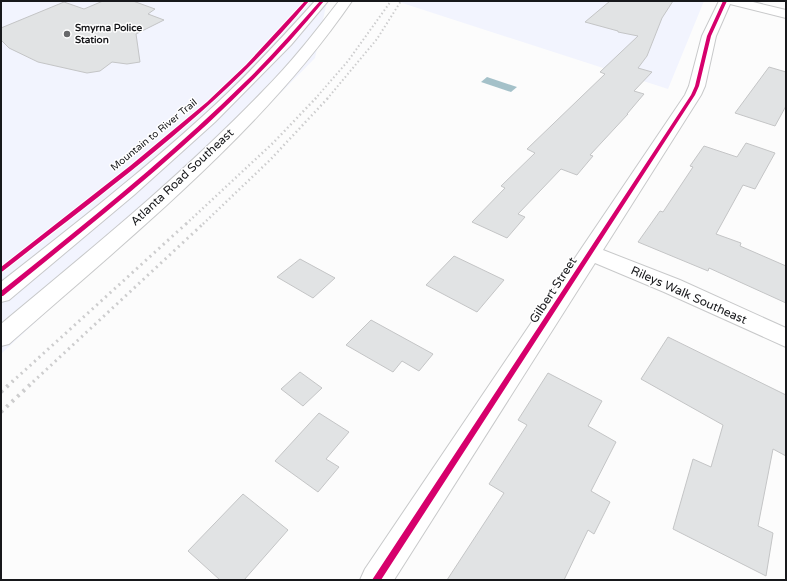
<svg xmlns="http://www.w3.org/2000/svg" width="787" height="581" font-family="'Varela Round',sans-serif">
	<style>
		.built { fill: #f2f4fe }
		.water { fill: #a4c1c9 }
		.building { fill: #e1e3e4; stroke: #c4c5c6 }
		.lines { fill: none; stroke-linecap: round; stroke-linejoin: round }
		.minor-casing { stroke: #c8c9ca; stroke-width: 2 }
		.major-casing { stroke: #c8c9ca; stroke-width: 2 }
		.minor { fill: #fff; fill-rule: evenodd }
		.major { fill: #fff; fill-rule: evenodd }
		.rail-far3 { stroke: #cdcdce; stroke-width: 2; stroke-dasharray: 1.5 2.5; stroke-linecap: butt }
		.rail-far2 { stroke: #cdcdce; stroke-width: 2.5; stroke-dasharray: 1.5 3; stroke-linecap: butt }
		.rail-far1 { stroke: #cdcdce; stroke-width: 3; stroke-dasharray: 2 4; stroke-linecap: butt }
		.rail { stroke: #cdcdce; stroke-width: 4; stroke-dasharray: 2.5 5; stroke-linecap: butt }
		.cycleway-casing { stroke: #fff; stroke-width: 2 }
		.cycleway { fill: #d6006c; fill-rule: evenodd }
		.poi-dot { fill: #67686a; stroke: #fff; stroke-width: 1.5 }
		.labels { text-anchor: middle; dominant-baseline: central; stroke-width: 3; stroke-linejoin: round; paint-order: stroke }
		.far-poi-label { font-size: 10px; font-weight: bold; fill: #17181b; stroke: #fff; text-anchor: start }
		.far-street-label { font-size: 10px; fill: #17181b; stroke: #fff }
		.street-label { font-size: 12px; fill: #17181b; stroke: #fff }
	</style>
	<rect width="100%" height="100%" fill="#fcfcfc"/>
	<path class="built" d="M 1,1 L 327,1 L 315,58 L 252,122 L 1,354 Z
		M 396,1 L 704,1 L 668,89 Z"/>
	<path class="water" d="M 487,77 L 517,87 L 511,92 L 481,82 Z"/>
	<path class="building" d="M 103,1 L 133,1 L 155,9 L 148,14 L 164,20 L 136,34 L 140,62 L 127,64 L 112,62 L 100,71 L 87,73 L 38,62 L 9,48 L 1,40 L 1,28 L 64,2 L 84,9 Z
		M 610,1 L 673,1 L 662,18 L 647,56 L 638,68 L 652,72 L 634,91 L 644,94 L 627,114 L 628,114 L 590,155 L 593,156 L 577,175 L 561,169 L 518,214 L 525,217 L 507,238 L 472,222 L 505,188 L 501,186 L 535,153 L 527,149 L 605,74 L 600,72 L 638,36 L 618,32 L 618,31 L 585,22 Z
		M 769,67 L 786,72 L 786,106 L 775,126 L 735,113 Z
		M 746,143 L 775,153 L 755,189 L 743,185 L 716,234 L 741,243 L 740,246 L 786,266 L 786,303 L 709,268 L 708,271 L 638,242 L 660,211 L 663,212 L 693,167 L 690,166 L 704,146 L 737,157 Z
		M 454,256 L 504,280 L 477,312 L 426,285 Z
		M 300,259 L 335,278 L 313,298 L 277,277 Z
		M 371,320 L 433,354 L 419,371 L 402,361 L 393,372 L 346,345 Z
		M 668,337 L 786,395 L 786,456 L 773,449 L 758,526 L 773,533 L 766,576 L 673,529 L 693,459 L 711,467 L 723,425 L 641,379 Z
		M 300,372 L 322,388 L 303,406 L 281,389 Z
		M 548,373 L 602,401 L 588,426 L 616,442 L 591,491 L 610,502 L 594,534 L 588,530 L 564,580 L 447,580 L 504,493 L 489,484 L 527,425 L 518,420 Z
		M 319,413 L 349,432 L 326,459 L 339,467 L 318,492 L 275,461 Z
		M 243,494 L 288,530 L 244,580 L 220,580 L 188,551 Z"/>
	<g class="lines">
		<defs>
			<path id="minor" d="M 719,1 L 749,1 L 786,10 L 786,18 L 730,4 L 716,36 L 705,86 L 701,95 L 603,250 L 680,280 L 786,328 L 786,347 L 664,292 L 595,263 L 394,580 L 360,580 L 365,569 L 685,95 L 689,86 L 702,36 Z"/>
			<path id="major" d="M 315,1 L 328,1 L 291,45 L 215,122 L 134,195 L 9,300 L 1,302 L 1,282 C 70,228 138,175 203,116 C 243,80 279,41 315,1 Z
				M 339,1 L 352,1 C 262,132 128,239 9,344 L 1,346 L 1,324 C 91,249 182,175 263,91 C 291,63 315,32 339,1 Z"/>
		</defs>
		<use href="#minor" class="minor-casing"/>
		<use href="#major" class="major-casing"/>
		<use href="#minor" class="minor"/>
		<use href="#major" class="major"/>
		<path class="rail-far3" d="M 315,99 L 348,61 L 391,1
			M 327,99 L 377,39 L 401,1"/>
		<path class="rail-far2" d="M 186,224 L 273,143 L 316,98
			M 203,224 L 270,160 L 328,98"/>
		<path class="rail-far1" d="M 12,382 L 187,223
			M 33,382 L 204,223"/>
		<path class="rail" d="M 1,392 L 13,381
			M 1,412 L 34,381"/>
		<defs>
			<path id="cycleway" d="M 305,1 L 309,1 C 222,107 110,187 3,271 L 1,272 L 1,267 L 130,166 L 207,102 L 246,65 Z
				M 320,1 L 324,1 C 232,114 116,204 3,296 L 1,296 L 1,291 C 85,224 169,157 246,81 C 272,56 296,28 320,1 Z
				M 723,1 L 727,1 L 711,36 L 699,86 L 695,95 L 381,580 L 372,580 L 691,95 L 695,86 L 707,36 Z"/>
		</defs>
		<use href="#cycleway" class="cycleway-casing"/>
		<use href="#cycleway" class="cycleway"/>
	</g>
	<circle class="poi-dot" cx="67" cy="34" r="4"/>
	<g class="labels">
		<g class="far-poi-label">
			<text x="75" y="28">Smyrna Police<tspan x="75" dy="12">Station</tspan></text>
		</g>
		<g class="far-street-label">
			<text transform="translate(154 135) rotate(-39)">Mountain to River Trail</text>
		</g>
		<g class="street-label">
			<text transform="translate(182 177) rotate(-43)">Atlanta Road Southeast</text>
			<text transform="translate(553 290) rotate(-57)">Gilbert Street</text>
			<text transform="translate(689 295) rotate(24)">Rileys Walk Southeast</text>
		</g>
	</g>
	<rect width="787" height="581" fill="none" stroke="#17181b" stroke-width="4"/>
</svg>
